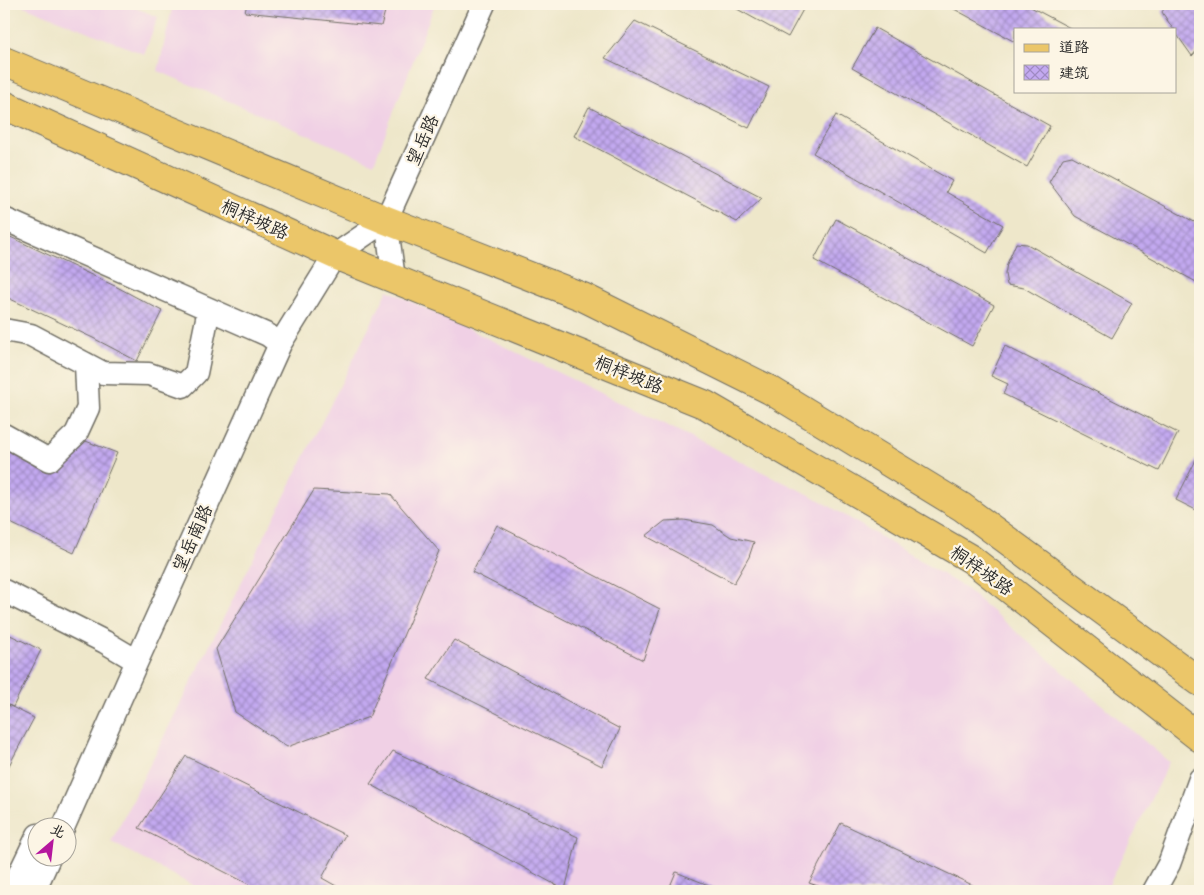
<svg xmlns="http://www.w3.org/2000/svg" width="1204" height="895" font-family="'Patrick Hand','LXGW WenKai TC',sans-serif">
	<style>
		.built { fill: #f0d0e5 }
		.building { fill: url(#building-cross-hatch) }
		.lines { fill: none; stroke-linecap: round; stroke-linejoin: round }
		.minor-casing { stroke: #6f6d63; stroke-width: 25 }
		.major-casing { stroke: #6f6d63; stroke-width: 30 }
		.minor { stroke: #fff; stroke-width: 22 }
		.major { stroke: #ebc669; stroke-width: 28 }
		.labels { text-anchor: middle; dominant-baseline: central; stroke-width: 4.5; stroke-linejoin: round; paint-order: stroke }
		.street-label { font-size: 18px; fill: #2b2b2b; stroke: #fcf5e5 }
	</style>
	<defs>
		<pattern id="building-cross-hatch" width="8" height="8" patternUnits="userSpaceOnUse" patternTransform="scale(1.25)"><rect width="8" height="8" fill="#c3a9f0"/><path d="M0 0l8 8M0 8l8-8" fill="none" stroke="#9f8ac3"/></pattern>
	</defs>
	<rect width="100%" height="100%" fill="#fcf5e5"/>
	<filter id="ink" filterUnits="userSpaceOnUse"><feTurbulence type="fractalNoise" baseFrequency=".02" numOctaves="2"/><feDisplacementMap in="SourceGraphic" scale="10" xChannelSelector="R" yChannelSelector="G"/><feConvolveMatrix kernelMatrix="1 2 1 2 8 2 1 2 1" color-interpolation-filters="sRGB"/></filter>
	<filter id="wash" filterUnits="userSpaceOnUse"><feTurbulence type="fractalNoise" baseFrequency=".0096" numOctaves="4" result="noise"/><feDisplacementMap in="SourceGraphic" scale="20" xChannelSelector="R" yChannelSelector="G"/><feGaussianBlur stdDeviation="1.12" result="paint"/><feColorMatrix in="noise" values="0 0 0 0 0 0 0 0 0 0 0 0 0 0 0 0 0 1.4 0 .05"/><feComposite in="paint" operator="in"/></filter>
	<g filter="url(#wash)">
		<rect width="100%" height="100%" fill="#eee7ca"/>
		<path class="built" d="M 19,4 L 126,4 L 158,17 L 144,54 Z
			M 173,4 L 435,4 L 374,163 L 158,71 Z
			M 388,290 L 816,498 L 965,588 L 1169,762 L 1106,891 L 203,891 L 111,842 Z"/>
		<g id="blocks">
			<path class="building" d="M 247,4 L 387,4 L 381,26 L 245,12 Z
				M 728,4 L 806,4 L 788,37 Z
				M 945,4 L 1025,4 L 1072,29 L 1015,29 L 1015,42 Z
				M 1167,4 L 1200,4 L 1200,47 L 1192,56 L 1175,32 L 1175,29 L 1173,29 L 1162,12 Z
				M 635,21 L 769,87 L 749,128 L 605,58 Z
				M 875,28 L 1050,126 L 1027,167 L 852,68 Z
				M 589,107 L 762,198 L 737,222 L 574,136 Z
				M 836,115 L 952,181 L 946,192 L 1003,225 L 987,253 L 813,153 Z
				M 1072,156 L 1200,225 L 1200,284 L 1075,216 L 1049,182 L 1063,158 Z
				M 836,219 L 994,305 L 972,346 L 814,260 Z
				M 4,234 L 117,287 L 162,311 L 137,361 L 93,338 L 4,296 Z
				M 1016,243 L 1027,244 L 1132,303 L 1112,338 L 1024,288 L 1007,285 L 1005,274 L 1007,264 Z
				M 1005,346 L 1178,433 L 1159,471 L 1003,394 L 1008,384 L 991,376 Z
				M 4,440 L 56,469 L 83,440 L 117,453 L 74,553 L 4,520 Z
				M 1199,454 L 1200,455 L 1200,512 L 1176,500 Z
				M 314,490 L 390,494 L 439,551 L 369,717 L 287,747 L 235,712 L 216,649 Z
				M 684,520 L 713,525 L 731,537 L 754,542 L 749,557 L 734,583 L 646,536 L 665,521 Z
				M 497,525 L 660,609 L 643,660 L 472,572 Z
				M 4,632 L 41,650 L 13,707 L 8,705 L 34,718 L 4,775 Z
				M 454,640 L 620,729 L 602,766 L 428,679 Z
				M 393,751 L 578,837 L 565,890 L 370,784 Z
				M 186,756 L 345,835 L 322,878 L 345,891 L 262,891 L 139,828 Z
				M 841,823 L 985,891 L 833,891 L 809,883 Z
				M 676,872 L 723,891 L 668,891 Z"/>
		</g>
	</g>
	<g filter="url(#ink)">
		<use href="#blocks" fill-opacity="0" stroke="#6f6d63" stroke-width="1"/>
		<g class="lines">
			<defs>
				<path id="minor" d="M 4,219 L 268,335 L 280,344
					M 386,220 L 394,279
					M 4,330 L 31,335 L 103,373 L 149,374 L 183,386 L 196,373 L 209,309
					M 4,435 L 49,460 L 76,434 L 88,408 L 86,364
					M 4,591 L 105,642 L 137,661
					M 63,828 L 137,661 L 280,344 L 335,255 L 386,220 L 484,4
					M 11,891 L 38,835
					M 34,891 L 49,858
					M 1154,891 L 1169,864 L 1200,779"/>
				<path id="major" d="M 4,61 L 386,220 L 583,297 L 770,390 L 962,507 L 1200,682
					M 4,105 L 335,255 L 706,405 L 971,559 L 1200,738"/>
			</defs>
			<use href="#minor" class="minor-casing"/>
			<use href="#major" class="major-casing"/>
			<use href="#minor" class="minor"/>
			<use href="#major" class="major"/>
		</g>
	</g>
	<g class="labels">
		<g class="street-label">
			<text transform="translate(422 140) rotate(-66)">望岳路</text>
			<text transform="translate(255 219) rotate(24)">桐梓坡路</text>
			<text transform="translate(629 374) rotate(22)">桐梓坡路</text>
			<text transform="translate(192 538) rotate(-66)">望岳南路</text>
			<text transform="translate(982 570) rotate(35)">桐梓坡路</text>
		</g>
	</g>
	<rect width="1204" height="895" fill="none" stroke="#fcf5e5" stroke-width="20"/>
	<rect x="1014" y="28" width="162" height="65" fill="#fcf5e5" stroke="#a8a49b"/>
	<rect x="1024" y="44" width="25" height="8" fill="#ebc669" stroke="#a8a49b"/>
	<text x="1059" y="52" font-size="15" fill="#2b2b2b">道路</text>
	<rect x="1024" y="65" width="25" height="15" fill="url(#building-cross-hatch)" stroke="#a8a49b"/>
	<text x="1059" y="78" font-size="15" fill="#2b2b2b">建筑</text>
	<g transform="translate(52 842) rotate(28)"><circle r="24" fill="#fcf5e5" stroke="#a8a49b"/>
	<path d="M0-4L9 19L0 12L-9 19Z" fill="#b5179e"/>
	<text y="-8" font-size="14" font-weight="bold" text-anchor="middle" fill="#2b2b2b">北</text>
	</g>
</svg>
